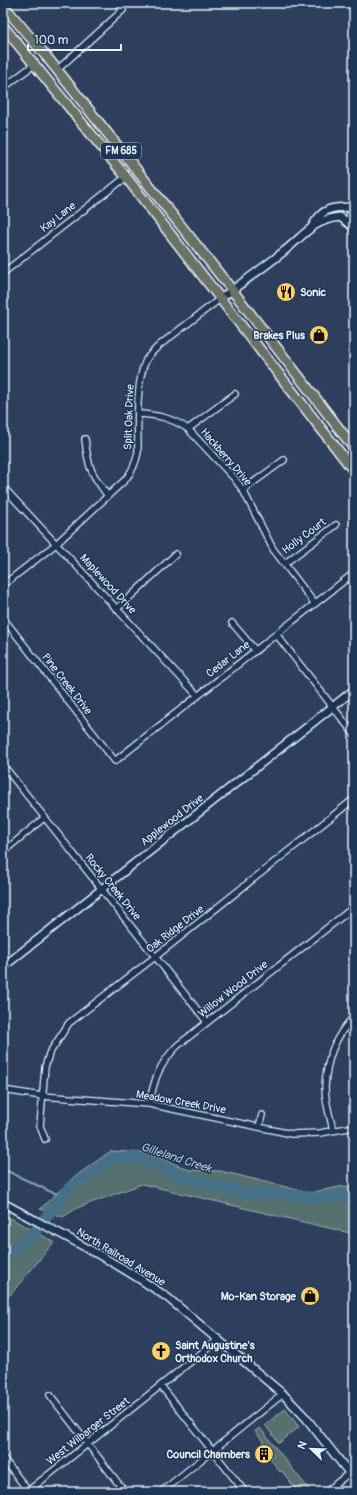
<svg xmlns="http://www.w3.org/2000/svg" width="357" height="1495" font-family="Pangolin,sans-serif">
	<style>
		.green { fill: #55706e; stroke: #9eb0b3 }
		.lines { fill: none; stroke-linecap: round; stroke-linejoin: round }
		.stream { stroke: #86a4b5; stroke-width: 2 }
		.river { stroke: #447089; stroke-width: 11 }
		.minor-casing { stroke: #e8f1f8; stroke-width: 8 }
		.tertiary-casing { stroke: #e8f1f8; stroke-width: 10 }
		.primary-casing { stroke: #e8f1f8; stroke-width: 12 }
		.minor { stroke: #1d3557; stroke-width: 5.5 }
		.tertiary { stroke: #1d3557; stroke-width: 7 }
		.primary { stroke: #6a7266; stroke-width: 9 }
		.labels { text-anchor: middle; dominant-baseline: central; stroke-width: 3; stroke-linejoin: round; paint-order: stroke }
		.shield { fill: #1d3557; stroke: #abb9c8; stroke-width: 1 }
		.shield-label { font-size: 10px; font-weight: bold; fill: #e8f1f8 }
		.street-label { font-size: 11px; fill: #e8f1f8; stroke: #1d3557 }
		.poi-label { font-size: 11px; font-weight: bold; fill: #e8f1f8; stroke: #1d3557; text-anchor: end }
		.water-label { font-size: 12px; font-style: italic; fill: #afc4d1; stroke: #1d3557 }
	</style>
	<rect width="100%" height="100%" fill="#2d3f5d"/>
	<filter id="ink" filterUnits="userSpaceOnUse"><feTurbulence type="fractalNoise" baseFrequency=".025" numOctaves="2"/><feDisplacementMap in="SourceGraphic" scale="8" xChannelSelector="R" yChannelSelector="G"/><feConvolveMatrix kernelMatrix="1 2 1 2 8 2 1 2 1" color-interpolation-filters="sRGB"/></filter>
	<g filter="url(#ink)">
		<path class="green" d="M 111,1151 L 149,1153 L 189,1170 L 221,1171 L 310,1193 L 343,1186 L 354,1187 L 354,1234 L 142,1184 L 77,1208 L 63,1217 L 40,1209 L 73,1178 Z
			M 3,1214 L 54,1242 L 11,1294 L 3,1299 Z
			M 285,1409 L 299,1427 L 279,1443 L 265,1425 Z
			M 260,1428 L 311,1492 L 298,1492 L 282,1471 L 280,1472 L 270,1458 L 274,1455 L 255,1431 Z"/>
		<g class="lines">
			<path class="stream" d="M 3,1169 L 49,1191 L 63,1196"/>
			<path class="river" d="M 3,1257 L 33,1234 L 69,1188 L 113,1158 L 136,1157 L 185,1177 L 248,1194 L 276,1193 L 317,1198 L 354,1196"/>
			<defs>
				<path id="minor" d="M 57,70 L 123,10 L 117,3
					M 3,88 L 35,64
					M 3,273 L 126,177
					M 139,414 C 158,415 172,418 188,429 L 234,478 L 243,490 L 273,549 L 315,604
					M 188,429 L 235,394
					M 85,439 C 88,467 91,474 108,496
					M 3,487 L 198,696
					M 243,490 L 284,460
					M 284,564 L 336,525
					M 3,585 L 56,544 L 125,480 C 132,472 136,463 138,452 C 138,426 135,383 146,360 C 150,354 155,349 161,344 L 221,298
					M 117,609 L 176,554
					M 3,618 L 115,761 L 354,573
					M 232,623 L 256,651
					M 276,634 L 354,734
					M 3,765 L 207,1022
					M 3,852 L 44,818
					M 3,1090 L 42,1096 L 149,1104 L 292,1134 L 320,1133 L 354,1127
					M 149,1104 C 155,1078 158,1066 177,1046 L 354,907
					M 259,1127 L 262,1115
					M 333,1130 C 330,1116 325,1102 325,1087 C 326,1061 335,1035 354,1017
					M 45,1139 L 40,1126 L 45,1067 L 49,1054 L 69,1023 L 155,957 L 354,799
					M 161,1386 L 245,1492
					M 50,1395 L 125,1492
					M 3,1458 L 29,1492
					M 27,1492 L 219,1339
					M 161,1492 L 283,1394
					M 326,1492 L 349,1473"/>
				<path id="tertiary" d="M 352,226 L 350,216 L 354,208
					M 312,227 C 322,207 333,207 354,207
					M 221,298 C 242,283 263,268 283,252 C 304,236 312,220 340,217 L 352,226
					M 3,967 L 354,690
					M 3,1203 C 58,1233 116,1261 168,1298 L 283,1394 L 306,1418 L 354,1479"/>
				<path id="primary" d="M 3,5 L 46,56 L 232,290 L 354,448
					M 3,26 L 126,177 L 354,471"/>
			</defs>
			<use href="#minor" class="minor-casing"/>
			<use href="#tertiary" class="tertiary-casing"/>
			<use href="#primary" class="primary-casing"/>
			<use href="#minor" class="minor"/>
			<use href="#tertiary" class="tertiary"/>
			<use href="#primary" class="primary"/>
		</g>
	</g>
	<defs>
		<symbol id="restaurant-disc" viewBox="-11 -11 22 22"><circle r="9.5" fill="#ffd166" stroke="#1d3557"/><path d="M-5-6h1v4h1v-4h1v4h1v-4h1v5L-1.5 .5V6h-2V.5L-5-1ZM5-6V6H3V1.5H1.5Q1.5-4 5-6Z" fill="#111"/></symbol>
		<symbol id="shop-disc" viewBox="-11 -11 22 22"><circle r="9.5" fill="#ffd166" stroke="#1d3557"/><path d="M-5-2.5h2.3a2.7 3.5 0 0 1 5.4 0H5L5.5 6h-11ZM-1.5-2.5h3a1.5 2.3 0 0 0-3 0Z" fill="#111"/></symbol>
		<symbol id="church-disc" viewBox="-11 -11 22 22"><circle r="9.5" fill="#ffd166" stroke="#1d3557"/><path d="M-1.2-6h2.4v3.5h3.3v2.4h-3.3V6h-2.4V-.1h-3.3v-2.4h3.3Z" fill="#111"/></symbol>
		<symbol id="building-disc" viewBox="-11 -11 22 22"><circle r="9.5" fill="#ffd166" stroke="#1d3557"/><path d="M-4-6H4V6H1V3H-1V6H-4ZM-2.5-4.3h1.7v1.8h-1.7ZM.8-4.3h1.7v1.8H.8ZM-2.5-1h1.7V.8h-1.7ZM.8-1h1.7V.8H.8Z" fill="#111"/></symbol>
	</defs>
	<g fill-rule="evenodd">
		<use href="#restaurant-disc" x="275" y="281" width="22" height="22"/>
		<use href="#shop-disc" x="308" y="324" width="22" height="22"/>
		<use href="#shop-disc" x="299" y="1285" width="22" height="22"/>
		<use href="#church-disc" x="150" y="1340" width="22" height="22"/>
		<use href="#building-disc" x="253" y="1443" width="22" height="22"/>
	</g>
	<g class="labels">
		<rect class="shield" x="101" y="143" width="40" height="16" rx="3"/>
		<g class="shield-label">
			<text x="121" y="151">FM 685</text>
		</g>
		<g class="street-label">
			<text transform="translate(58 217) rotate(-38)">Kay Lane</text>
			<text transform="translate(129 417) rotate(-88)">Split Oak Drive</text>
			<text transform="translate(226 457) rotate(49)">Hackberry Drive</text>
			<text transform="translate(304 536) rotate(-37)">Holly Court</text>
			<text transform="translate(108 584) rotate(47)">Maplewood Drive</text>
			<text transform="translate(228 659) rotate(-38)">Cedar Lane</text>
			<text transform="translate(67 684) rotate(52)">Pine Creek Drive</text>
			<text transform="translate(172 820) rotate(-38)">Applewood Drive</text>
			<text transform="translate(113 887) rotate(51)">Rocky Creek Drive</text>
			<text transform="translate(175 929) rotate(-38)">Oak Ridge Drive</text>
			<text transform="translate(233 989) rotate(-38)">Willow Wood Drive</text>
			<text transform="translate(181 1102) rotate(10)">Meadow Creek Drive</text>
			<text transform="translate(121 1257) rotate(31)">North Railroad Avenue</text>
			<text transform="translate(88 1431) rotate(-38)">West Wilbarger Street</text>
		</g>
		<g class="poi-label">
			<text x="300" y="292" text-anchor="start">Sonic</text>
			<text x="305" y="335">Brakes Plus</text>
			<text x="296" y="1296">Mo-Kan Storage</text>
			<text x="175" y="1345" text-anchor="start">Saint Augustine's<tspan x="175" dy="13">Orthodox Church</tspan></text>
			<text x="250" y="1454">Council Chambers</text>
		</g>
		<g class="water-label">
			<text transform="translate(176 1158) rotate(18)">Gilleland Creek</text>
		</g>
	</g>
	<rect width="357" height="1495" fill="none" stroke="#1d3557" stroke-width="16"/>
	<rect x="8" y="8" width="341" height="1479" fill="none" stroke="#e8f1f8" stroke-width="1.5" filter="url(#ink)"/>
	<g transform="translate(311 1449) rotate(293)" stroke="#1d3557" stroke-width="3" paint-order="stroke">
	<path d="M0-3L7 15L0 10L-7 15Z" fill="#e8f1f8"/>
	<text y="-6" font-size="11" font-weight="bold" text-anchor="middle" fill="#e8f1f8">N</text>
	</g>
	<path d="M28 44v6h93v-6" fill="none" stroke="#e8f1f8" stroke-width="2"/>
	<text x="34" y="44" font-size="12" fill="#e8f1f8" stroke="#1d3557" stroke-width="3" paint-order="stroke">100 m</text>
</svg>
